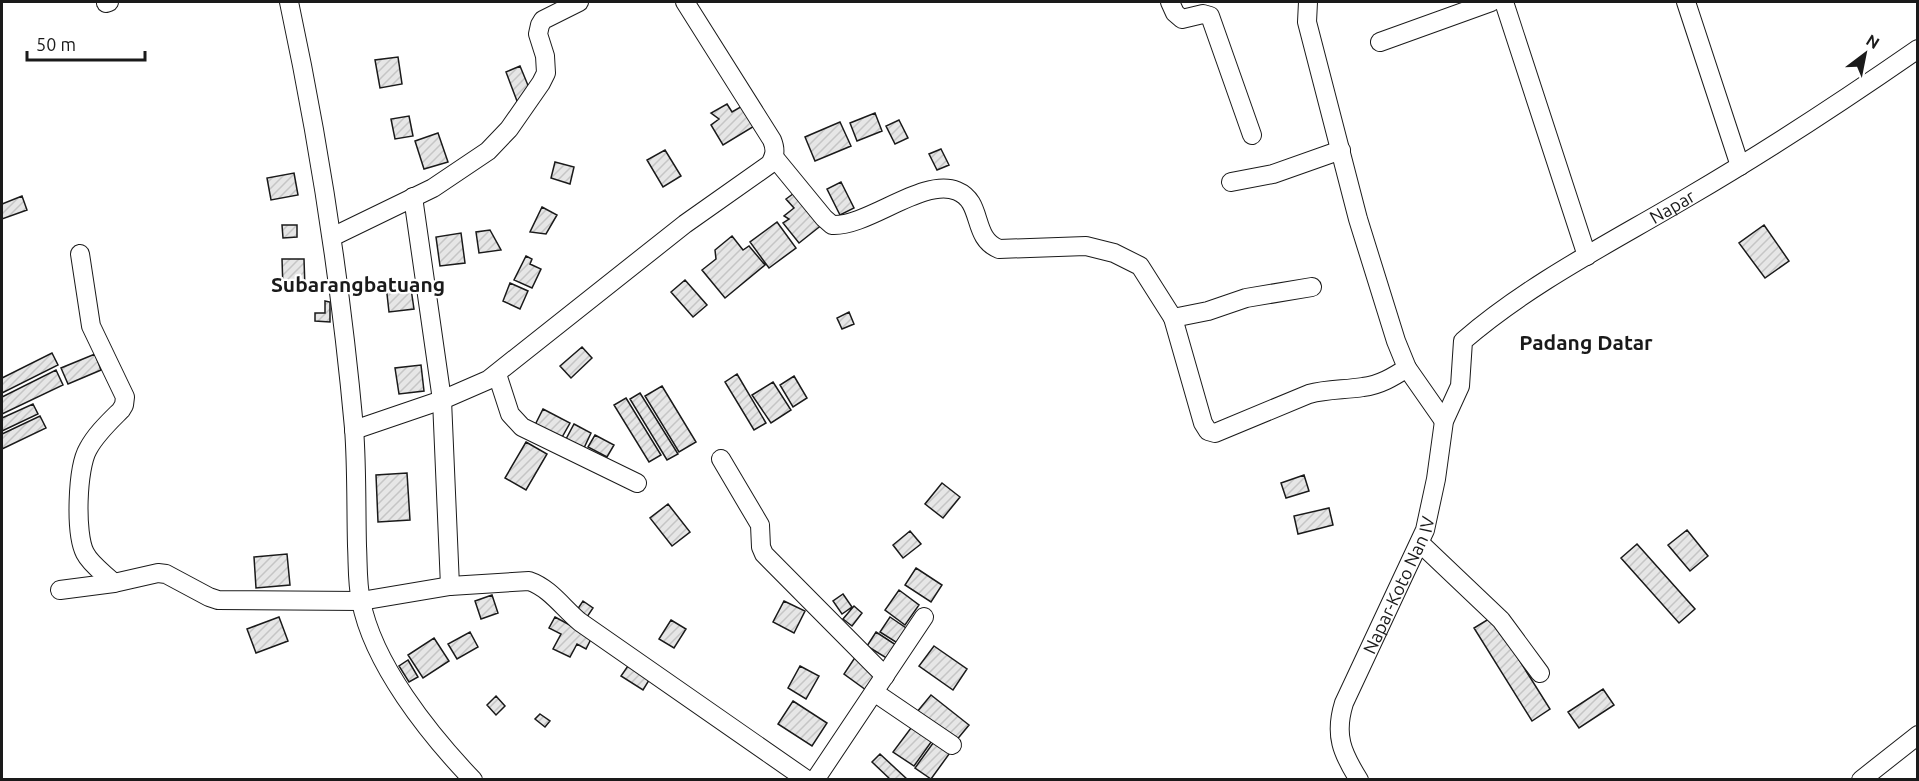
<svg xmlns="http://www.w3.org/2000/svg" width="1919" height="781" font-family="Ubuntu,sans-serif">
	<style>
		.building { fill: url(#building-hatch); stroke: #1a1a1a; stroke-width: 1.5 }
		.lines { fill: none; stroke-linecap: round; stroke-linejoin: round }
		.minor-casing { stroke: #1a1a1a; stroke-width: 20 }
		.minor { stroke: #fff; stroke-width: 18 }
		.labels { text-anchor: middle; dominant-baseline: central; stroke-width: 4.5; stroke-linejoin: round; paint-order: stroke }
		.street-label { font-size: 18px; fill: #1a1a1a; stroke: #fff }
		.quarter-label { font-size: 21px; font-weight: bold; fill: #1a1a1a; stroke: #fff }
	</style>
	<defs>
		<pattern id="building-hatch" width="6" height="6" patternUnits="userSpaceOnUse" patternTransform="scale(1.5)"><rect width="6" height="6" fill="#e6e6e6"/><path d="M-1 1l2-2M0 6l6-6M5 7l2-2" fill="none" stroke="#c5c5c5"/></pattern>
	</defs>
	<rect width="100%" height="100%" fill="#fff"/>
	<path class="building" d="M 398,57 L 402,84 L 380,88 L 375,60 Z
		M 520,66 L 532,95 L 517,101 L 506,72 Z
		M 727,104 L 732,112 L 744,105 L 756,125 L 723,145 L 711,125 L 719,119 L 711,113 Z
		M 875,113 L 882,131 L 857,141 L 850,123 Z
		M 409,116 L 413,136 L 395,139 L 391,119 Z
		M 899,120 L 908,138 L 895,144 L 886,126 Z
		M 840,122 L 851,146 L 815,161 L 805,137 Z
		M 438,133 L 448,162 L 424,169 L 415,141 Z
		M 941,149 L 949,165 L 937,170 L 929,154 Z
		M 665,150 L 681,176 L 663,187 L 647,160 Z
		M 555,162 L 574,167 L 570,184 L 551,178 Z
		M 294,173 L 298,195 L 271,200 L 267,178 Z
		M 841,182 L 854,208 L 840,215 L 827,189 Z
		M 797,191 L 823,224 L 799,243 L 783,223 L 789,219 L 784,216 L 794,208 L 786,199 Z
		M 22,196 L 27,210 L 2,219 L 2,204 Z
		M 542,207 L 557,215 L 546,234 L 530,232 Z
		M 777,222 L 796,248 L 769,268 L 750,242 Z
		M 282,225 L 297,225 L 297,237 L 283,238 Z
		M 1764,225 L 1789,261 L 1765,278 L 1739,243 Z
		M 490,230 L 501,250 L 479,253 L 476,232 Z
		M 461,233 L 465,263 L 440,266 L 436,237 Z
		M 732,236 L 743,250 L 749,246 L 765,265 L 725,298 L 702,270 L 716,259 L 715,250 Z
		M 526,256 L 532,259 L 530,264 L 541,269 L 532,288 L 514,280 Z
		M 282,259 L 304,259 L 305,289 L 283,289 Z
		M 685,280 L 707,305 L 693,317 L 671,292 Z
		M 410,282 L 414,309 L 389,312 L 386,285 Z
		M 510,283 L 528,291 L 520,309 L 503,301 Z
		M 325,301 L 330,302 L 330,322 L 315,321 L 315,313 L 325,313 Z
		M 849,312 L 854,324 L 842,329 L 837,318 Z
		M 582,347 L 592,358 L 571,378 L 560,366 Z
		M 52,353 L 58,365 L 2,393 L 2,378 Z
		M 95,354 L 101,370 L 68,384 L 61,368 Z
		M 421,365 L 424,391 L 399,394 L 395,368 Z
		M 56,370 L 63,385 L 2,414 L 2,397 Z
		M 737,374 L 766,423 L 754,430 L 725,382 Z
		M 794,376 L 807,398 L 793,407 L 780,385 Z
		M 773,382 L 791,410 L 771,423 L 752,395 Z
		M 662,386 L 696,442 L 679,452 L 645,396 Z
		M 640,393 L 678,454 L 667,460 L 630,399 Z
		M 626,398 L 661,455 L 649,462 L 614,405 Z
		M 33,404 L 38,414 L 2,431 L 2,418 Z
		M 543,409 L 570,423 L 561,439 L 535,425 Z
		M 40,416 L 46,428 L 2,449 L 2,434 Z
		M 574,424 L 591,433 L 583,450 L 565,441 Z
		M 595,435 L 614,445 L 607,457 L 588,447 Z
		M 526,442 L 547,454 L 526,490 L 505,478 Z
		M 407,473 L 410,520 L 378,522 L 376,475 Z
		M 1304,475 L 1309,491 L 1286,498 L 1281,483 Z
		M 942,483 L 960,497 L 943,518 L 925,504 Z
		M 668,504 L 690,532 L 672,546 L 650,518 Z
		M 1329,508 L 1333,525 L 1298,534 L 1294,516 Z
		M 1687,530 L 1708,556 L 1690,571 L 1668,545 Z
		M 910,531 L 921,544 L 903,558 L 893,545 Z
		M 1637,544 L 1695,609 L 1679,623 L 1621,558 Z
		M 287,554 L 290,585 L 256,588 L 254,557 Z
		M 916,568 L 942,585 L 931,602 L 905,585 Z
		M 899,590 L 919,605 L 905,625 L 885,610 Z
		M 843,594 L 852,607 L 842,614 L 833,601 Z
		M 492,595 L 498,613 L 481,619 L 475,601 Z
		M 583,601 L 593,608 L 585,620 L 575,613 Z
		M 784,601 L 805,611 L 794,633 L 773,622 Z
		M 854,606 L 862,613 L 852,626 L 843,619 Z
		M 279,617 L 288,641 L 256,653 L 247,629 Z
		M 555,617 L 592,637 L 586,649 L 577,644 L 570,657 L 553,649 L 561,634 L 549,628 Z
		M 890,617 L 909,630 L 899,644 L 880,632 Z
		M 1492,617 L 1550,709 L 1532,721 L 1474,628 Z
		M 671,620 L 686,629 L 674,648 L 659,639 Z
		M 470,632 L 478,647 L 457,659 L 448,644 Z
		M 876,632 L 896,645 L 888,659 L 867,646 Z
		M 434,638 L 449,661 L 423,678 L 408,655 Z
		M 934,646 L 967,669 L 953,690 L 919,666 Z
		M 856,656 L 879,672 L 866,690 L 844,674 Z
		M 408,660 L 418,677 L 409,682 L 399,666 Z
		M 630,663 L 651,677 L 643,690 L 621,676 Z
		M 800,666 L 819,676 L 806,699 L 788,688 Z
		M 1603,689 L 1614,705 L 1579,728 L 1568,712 Z
		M 931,695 L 969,725 L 955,742 L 917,712 Z
		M 496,696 L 505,706 L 496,715 L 487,705 Z
		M 793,701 L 827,723 L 812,746 L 778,724 Z
		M 540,714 L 550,721 L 545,727 L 535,719 Z
		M 914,724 L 934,738 L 914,766 L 893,752 Z
		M 936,739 L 952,750 L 931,779 L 915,768 Z
		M 880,754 L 908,780 L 891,780 L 872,762 Z"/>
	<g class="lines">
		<defs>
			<g id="minor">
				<path d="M 289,2 C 319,142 341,285 354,428 C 357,467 356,507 357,546 C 358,564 357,583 361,601 C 373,664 429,734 473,780"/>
				<path d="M 1170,2 L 1175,13 L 1182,19 L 1203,14 L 1210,16 L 1252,135"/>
				<path d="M 1308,2 L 1307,22 L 1358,219 L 1396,341 L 1407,368 L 1444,421"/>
				<path d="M 1504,2 L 1587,256"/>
				<path d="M 1686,2 L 1740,166"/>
				<path d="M 106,3 L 109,2"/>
				<path d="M 1380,42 L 1491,2"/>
				<path d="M 774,157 L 824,218 L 832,225 C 868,227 923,177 957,191 C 984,202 971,238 999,249 L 1086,246 L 1114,253 L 1140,266 L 1173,318 L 1208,311 L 1246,298 L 1312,287"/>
				<path d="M 1231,182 L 1273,174 L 1341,150"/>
				<path d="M 413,197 L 442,400 L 450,586"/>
				<path d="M 332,237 L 433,188 L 488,151 L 509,129 L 541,83 L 546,73 L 545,56 L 538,34 L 540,25 L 543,20 L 579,2"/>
				<path d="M 80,254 L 91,326 L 125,397 L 124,405 L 121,410 C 109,422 96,434 88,449 C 77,468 75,534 85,553 C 91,565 105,574 114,583"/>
				<path d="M 1173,318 L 1203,423 L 1208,431 L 1215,433 L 1309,394 C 1327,389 1345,390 1363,387 C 1380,385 1393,377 1407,368"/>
				<path d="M 497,374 L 510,414 L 522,427 L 637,483"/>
				<path d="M 354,430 L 442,400 L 488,380 L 685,224 L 770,164 C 775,155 776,150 772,140 L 685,2"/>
				<path d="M 721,459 L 760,525 L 761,547 L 764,554 L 885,676"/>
				<path d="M 1420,543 L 1501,620 L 1540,673"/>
				<path d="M 60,590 L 114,583 L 158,573 L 166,574 L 209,597 L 218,600 L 361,601 L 450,586 L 529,581 C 550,588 563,608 580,622 L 807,780"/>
				<path d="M 874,692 L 952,745"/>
				<path d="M 815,780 L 924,617"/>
				<path id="s1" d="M 1359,780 C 1342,753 1334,735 1344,703 L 1425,530 L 1436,479 L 1444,421 L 1460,386 L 1463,341 C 1530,283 1612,242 1688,197 C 1767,151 1843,101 1918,49"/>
				<path d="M 1861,780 L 1918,735"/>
			</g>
		</defs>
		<use href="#minor" class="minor-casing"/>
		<use href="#minor" class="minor"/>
	</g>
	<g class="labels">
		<g class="street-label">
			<text stroke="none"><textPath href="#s1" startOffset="716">Napar</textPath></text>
			<text stroke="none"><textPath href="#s1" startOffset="212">Napar-Koto Nan IV</textPath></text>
		</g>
		<g class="quarter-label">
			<text x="358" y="284">Subarangbatuang</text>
			<text x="1586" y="342">Padang Datar</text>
		</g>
	</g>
	<rect width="1919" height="781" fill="none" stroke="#1a1a1a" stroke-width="6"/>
	<g transform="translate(1865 54) rotate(32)" stroke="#ffffff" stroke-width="4.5" paint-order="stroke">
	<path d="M0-4.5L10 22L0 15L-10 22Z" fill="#1a1a1a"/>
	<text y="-9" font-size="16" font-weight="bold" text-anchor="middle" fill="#1a1a1a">N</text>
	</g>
	<path d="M27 51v9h118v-9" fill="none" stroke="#1a1a1a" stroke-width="3"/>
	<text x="36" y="51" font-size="18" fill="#1a1a1a" stroke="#ffffff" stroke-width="4.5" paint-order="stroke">50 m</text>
</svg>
